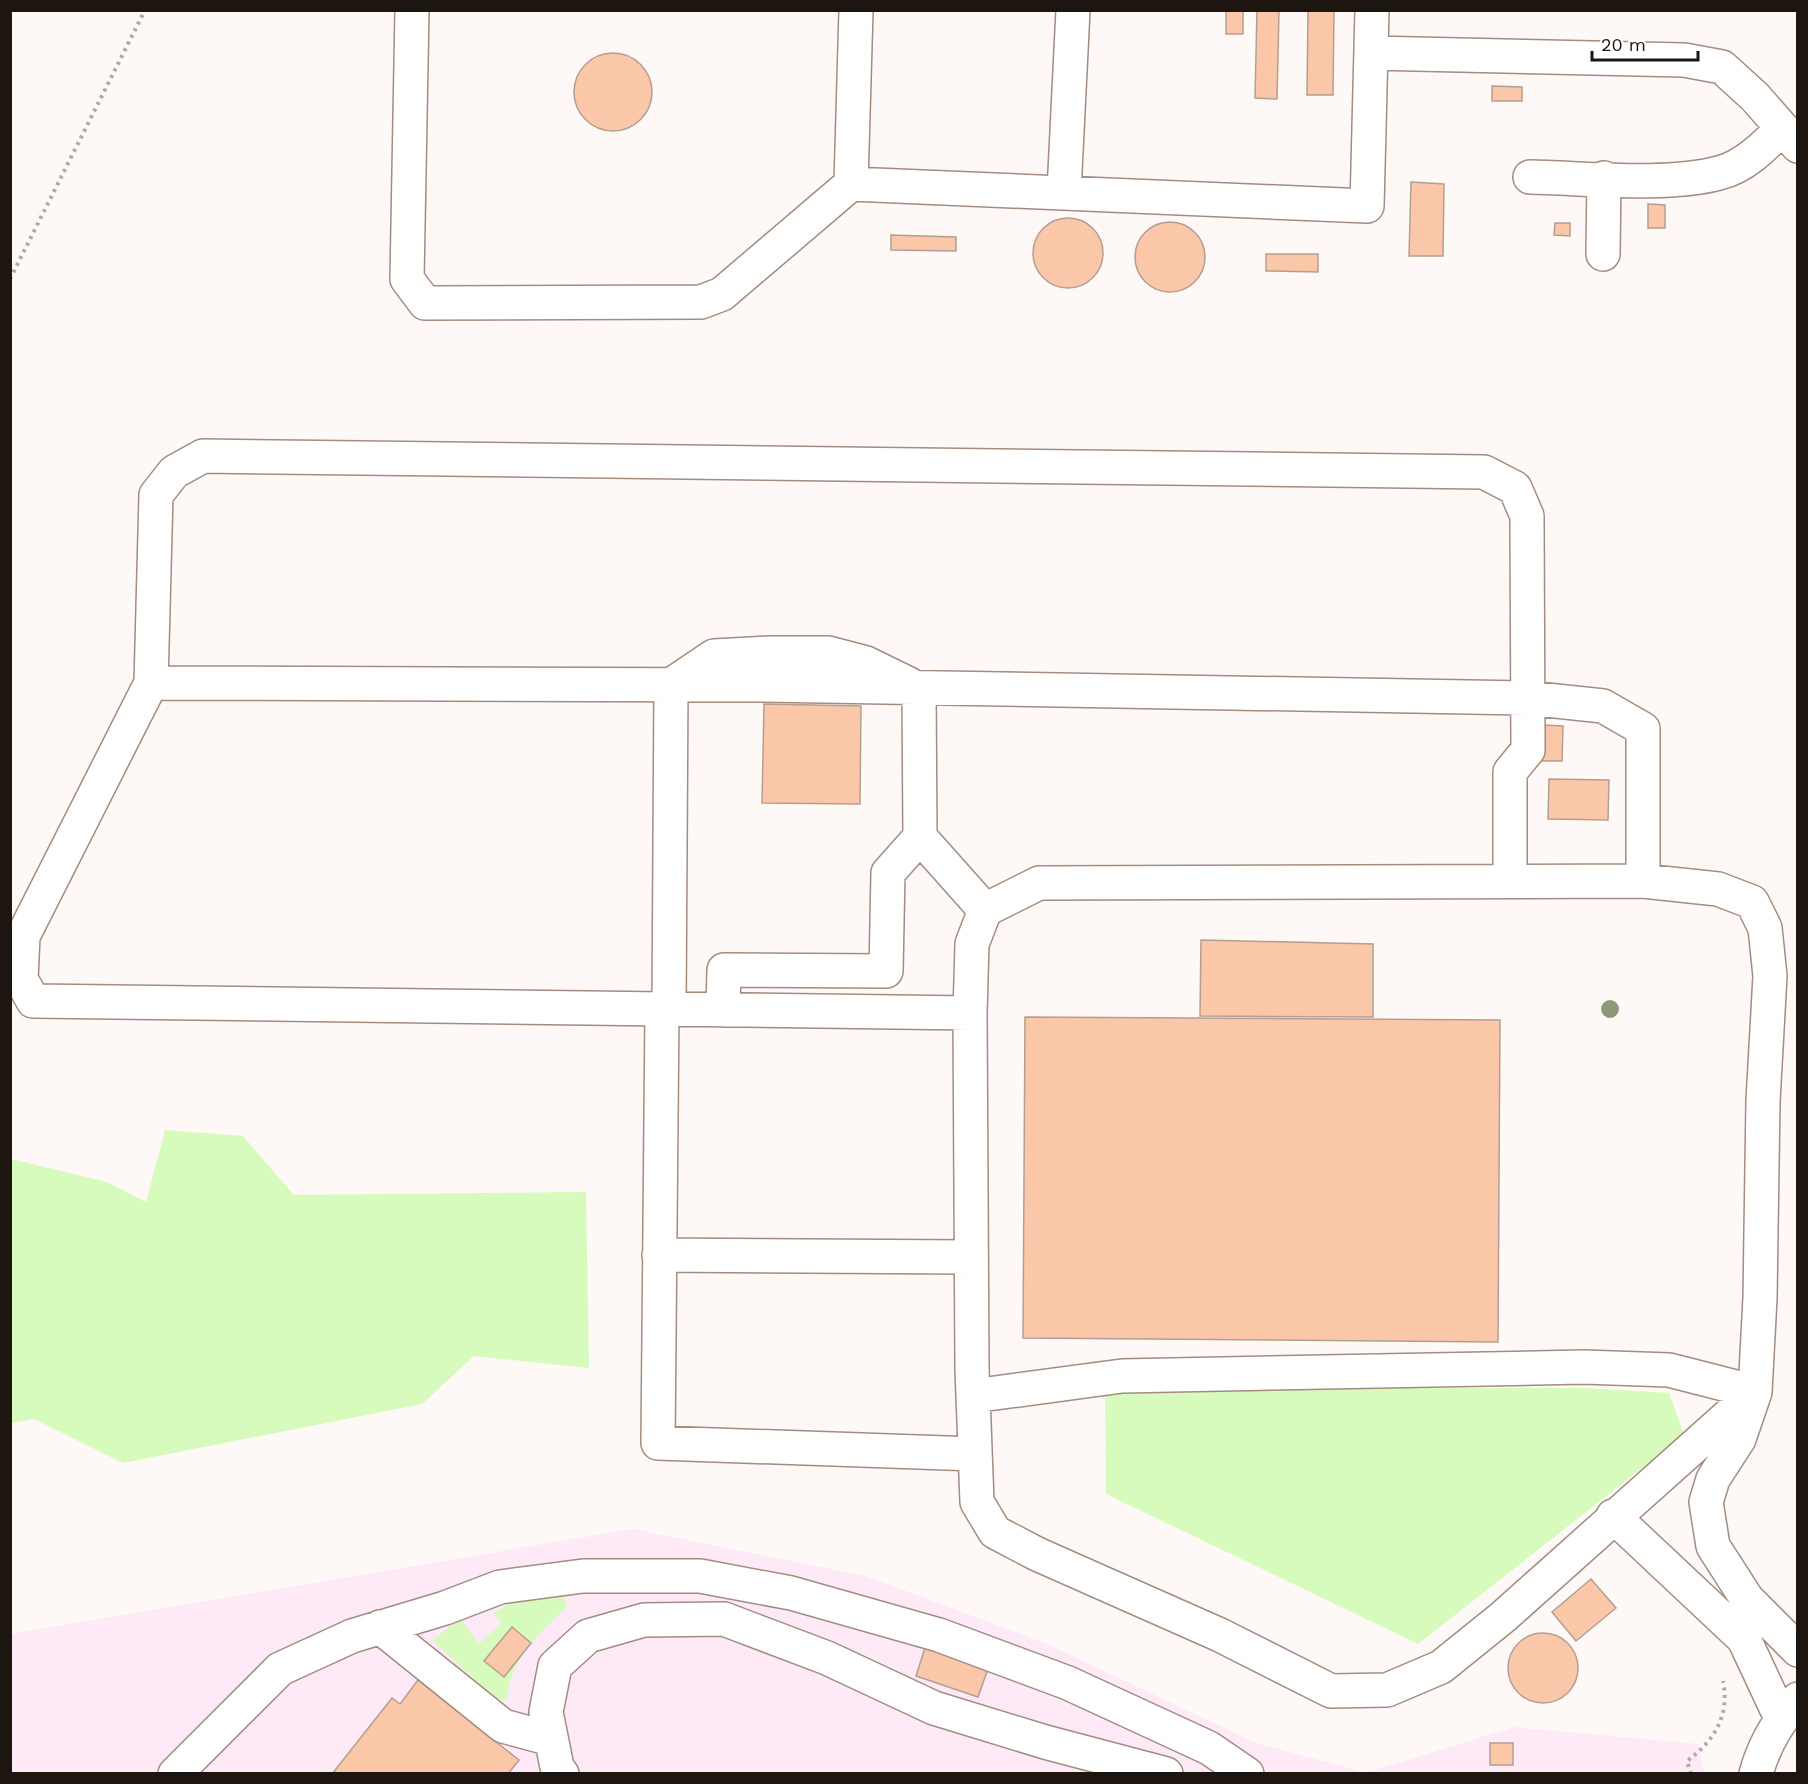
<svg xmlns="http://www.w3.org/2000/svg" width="1808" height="1784" font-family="'Work Sans',sans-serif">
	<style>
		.commercial { fill: #fee9f7 }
		.green { fill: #d7fabd }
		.building { fill: #fbc7a9; stroke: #b59e91; stroke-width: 1.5 }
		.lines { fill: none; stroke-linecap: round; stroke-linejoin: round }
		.minor-casing { stroke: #a38c80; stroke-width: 36 }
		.path { stroke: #b0aaa7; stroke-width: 4; stroke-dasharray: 3 4.5; stroke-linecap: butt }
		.minor { stroke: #fff; stroke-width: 33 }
		.tree { fill: #8c9979 }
	</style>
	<rect width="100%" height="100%" fill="#fef9f6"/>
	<path class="commercial" d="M 633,1529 L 866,1576 L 1047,1644 L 1256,1743 L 1366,1773 L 1514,1727 L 1698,1744 L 1704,1773 L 11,1774 L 11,1634 Z"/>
	<path class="green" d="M 165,1130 L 243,1136 L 294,1195 L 586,1192 L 589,1368 L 474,1356 L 422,1404 L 123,1463 L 34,1419 L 11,1423 L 11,1159 L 107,1182 L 146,1202 Z
		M 1105,1388 L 1586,1388 L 1669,1393 L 1684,1435 L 1418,1644 L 1106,1494 Z
		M 562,1595 L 567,1606 C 541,1633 509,1660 507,1699 L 495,1699 L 432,1640 L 461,1619 L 479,1644 L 501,1623 L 493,1613 L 520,1598 Z"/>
	<path class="building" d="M 1226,10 L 1243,10 L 1243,34 L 1226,34 Z
		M 1257,10 L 1279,10 L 1277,99 L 1255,98 Z
		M 1308,10 L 1334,10 L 1333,95 L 1307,95 Z
		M574 92a39 39 0 1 1 78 0a39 39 0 1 1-78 0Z
		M 1492,86 L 1522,87 L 1522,101 L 1492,101 Z
		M 1411,182 L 1444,184 L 1443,256 L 1409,256 Z
		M 1648,204 L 1665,205 L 1665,228 L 1648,228 Z
		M1033 253a35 35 0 1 1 70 0a35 35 0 1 1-70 0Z
		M1135 257a35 35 0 1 1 70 0a35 35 0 1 1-70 0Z
		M 1555,223 L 1570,223 L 1570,236 L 1554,235 Z
		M 891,235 L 956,237 L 956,251 L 891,250 Z
		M 1266,254 L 1318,254 L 1318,272 L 1266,271 Z
		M 764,704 L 861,706 L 860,804 L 762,803 Z
		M 1543,725 L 1563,726 L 1562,761 L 1542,761 Z
		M 1549,779 L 1609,780 L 1608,820 L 1548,819 Z
		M 1201,940 L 1373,944 L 1373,1017 L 1200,1016 Z
		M 1025,1017 L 1500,1020 L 1498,1342 L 1023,1338 Z
		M 1591,1579 L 1616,1608 L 1576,1641 L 1552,1612 Z
		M 512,1627 L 531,1643 L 504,1677 L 484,1661 Z
		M1508 1668a35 35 0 1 1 70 0a35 35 0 1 1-70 0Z
		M 925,1648 L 988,1669 L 978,1697 L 916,1676 Z
		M 418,1680 L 519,1760 L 508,1774 L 332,1774 L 392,1698 L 400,1704 Z
		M 1490,1743 L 1513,1743 L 1513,1765 L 1490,1765 Z"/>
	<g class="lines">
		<defs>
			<path id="minor" d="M 412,10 L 407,279 L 425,303 L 701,302 L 722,294 L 851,184 L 1367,206 L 1372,10
				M 1371,53 L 1684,60 L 1722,67 L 1755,97 L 1798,146
				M 1530,177 C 1585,178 1667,187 1719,173 C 1744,167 1765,146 1782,128
				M 851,184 L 856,10
				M 1064,192 L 1073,10
				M 1603,254 L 1604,178
				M 151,683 L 763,685 L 1528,698 L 1603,706 L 1643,729 L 1643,881
				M 671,685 L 714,656 L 770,653 L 828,653 L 866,663 L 909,684
				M 919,689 L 920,837 L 985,910
				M 662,1009 L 658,1443 L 975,1454
				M 669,1009 L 671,685
				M 723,1010 L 724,970 L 886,971 L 888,873 L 920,837
				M 970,1013 L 33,1001 L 21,979 L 23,936 L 151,683 L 156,495 L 174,472 L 203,456 L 1484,472 L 1515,488 L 1527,516 L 1528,750 L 1510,772 L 1510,881
				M 659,1255 L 971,1257
				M 1755,1392 L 1503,1617 L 1441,1667 L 1387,1690 L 1331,1691 L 1220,1635 L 1037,1554 L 995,1532 L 977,1502 L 972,1369 L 970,1013 L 972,944 L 985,910 L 1039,883 L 1643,881 L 1718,889 L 1752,902 L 1765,928 L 1770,976 L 1763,1101 L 1760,1298 L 1755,1392 L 1739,1439 L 1713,1479 L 1706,1502 L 1713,1546 L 1747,1599 L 1798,1650
				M 973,1396 L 1122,1376 L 1584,1367 L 1669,1370 L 1755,1392
				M 1613,1516 L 1744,1639 L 1781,1718
				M 380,1627 L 503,1726 L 551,1739
				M 175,1774 L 280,1669 L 352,1636 L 445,1608 L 500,1587 L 583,1576 L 700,1576 L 791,1593 L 939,1635 L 1068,1683 L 1209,1748 L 1247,1774
				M 562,1774 L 557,1767 L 546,1712 L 555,1666 L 588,1636 L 644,1620 L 724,1619 L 827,1658 L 934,1708 L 1045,1742 L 1166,1774
				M 1756,1774 C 1764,1744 1778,1721 1798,1699"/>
		</defs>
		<use href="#minor" class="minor-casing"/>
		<path class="path" d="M 10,279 L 145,10
			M 1691,1774 L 1687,1761 C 1714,1741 1730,1716 1723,1681"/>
		<use href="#minor" class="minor"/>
	</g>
	<circle class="tree" cx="1610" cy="1009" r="9"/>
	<rect width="1808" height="1784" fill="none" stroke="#1d1510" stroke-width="24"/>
	<path d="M1592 51v9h106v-9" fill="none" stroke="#1d1510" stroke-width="3"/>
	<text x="1601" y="51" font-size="18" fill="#1d1510" stroke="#ffffff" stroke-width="4.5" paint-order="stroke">20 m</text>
</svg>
